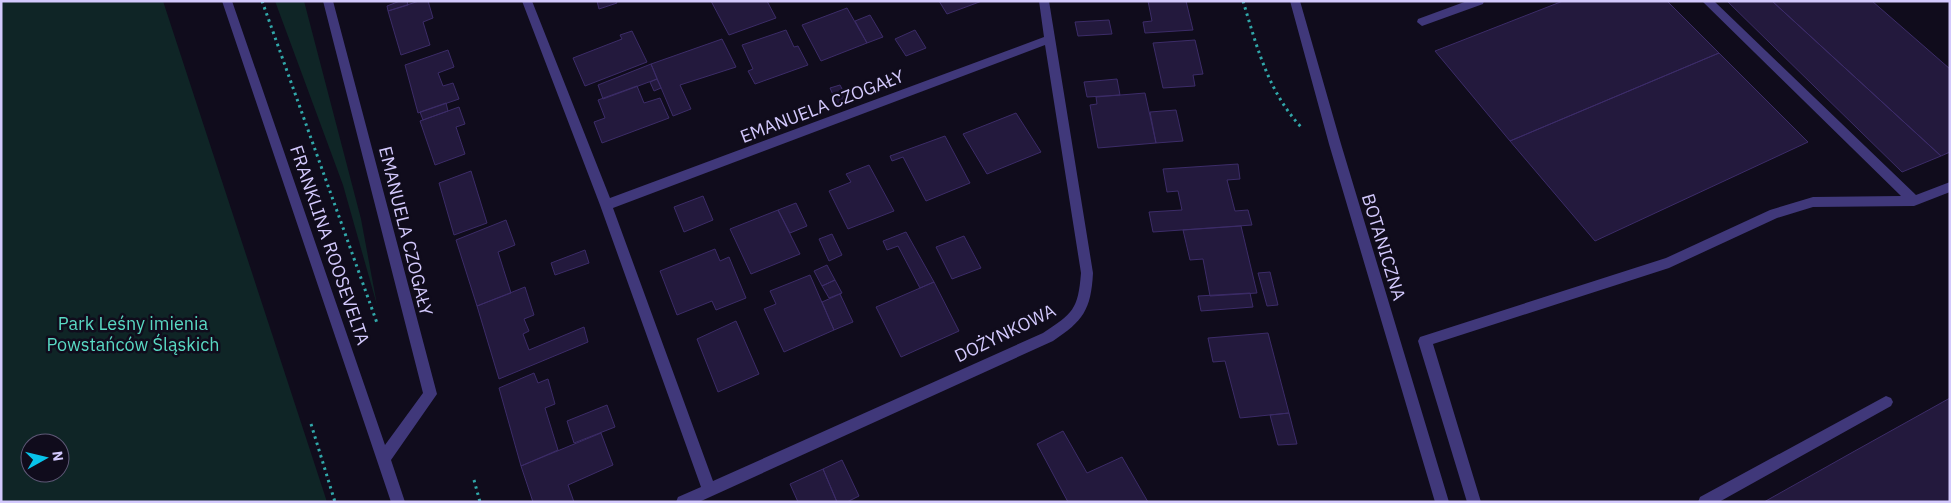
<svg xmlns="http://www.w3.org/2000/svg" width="1951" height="503" font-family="'IBM Plex Sans',sans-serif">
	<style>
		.green { fill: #0f2526; fill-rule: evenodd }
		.building { fill: #23193d; stroke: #3c2c68 }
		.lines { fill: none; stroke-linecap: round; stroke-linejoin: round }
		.path { stroke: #31a8aa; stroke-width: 3; stroke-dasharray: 2.5 4; stroke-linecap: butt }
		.minor { fill: #40387a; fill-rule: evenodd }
		.labels { text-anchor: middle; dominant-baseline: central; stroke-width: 5; stroke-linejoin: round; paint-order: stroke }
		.street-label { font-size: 18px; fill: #d3c9fd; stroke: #100c1c }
		.park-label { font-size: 18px; fill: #59d9c3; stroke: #100c1c }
	</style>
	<rect width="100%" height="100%" fill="#100c1c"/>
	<path class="green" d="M 1,1 L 163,1 L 327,502 L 1,502 ZM 30,443 L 60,443 L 60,473 L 30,473 Z
		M 275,1 L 304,1 L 361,219 L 377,305 L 343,185 Z"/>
	<path class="building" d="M 400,1 L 407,1 L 408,5 L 388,11 L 387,6 Z
		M 419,1 L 428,1 L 433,18 L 423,22 L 430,45 L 401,55 L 388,11 Z
		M 597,1 L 616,1 L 617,3 L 599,9 Z
		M 711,1 L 767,1 L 776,18 L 729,35 Z
		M 939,1 L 982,1 L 947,14 Z
		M 1148,1 L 1186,1 L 1193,30 L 1145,33 L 1143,22 L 1152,21 Z
		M 1563,1 L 1667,1 L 1719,53 L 1510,141 L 1435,51 Z
		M 1727,1 L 1772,1 L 1941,156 L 1902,172 Z
		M 1772,1 L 1872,1 L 1950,69 L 1950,152 L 1941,156 Z
		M 847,8 L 867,43 L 821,61 L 802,25 Z
		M 870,15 L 883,37 L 867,43 L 855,21 Z
		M 1109,20 L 1112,34 L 1078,36 L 1075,22 Z
		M 786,30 L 794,47 L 798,46 L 808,65 L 755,84 L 748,71 L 753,69 L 742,45 Z
		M 915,30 L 926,48 L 906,56 L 895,39 Z
		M 632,31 L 647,62 L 585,86 L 573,58 L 622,39 L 620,35 Z
		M 722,39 L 736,67 L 680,85 L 691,109 L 673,116 L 651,64 Z
		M 1195,40 L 1203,74 L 1193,75 L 1195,86 L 1163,88 L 1153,43 Z
		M 448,50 L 454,67 L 438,73 L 443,86 L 453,83 L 459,99 L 418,113 L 405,65 Z
		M 1719,53 L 1808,142 L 1595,241 L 1510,141 Z
		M 651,64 L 657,79 L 603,99 L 598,85 Z
		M 657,79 L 661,88 L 654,91 L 650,82 Z
		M 1117,79 L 1120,95 L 1087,97 L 1084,82 Z
		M 840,85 L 849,102 L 838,106 L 830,88 Z
		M 637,86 L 644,103 L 660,98 L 669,118 L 602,143 L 594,122 L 605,118 L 598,100 Z
		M 1145,93 L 1156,143 L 1098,148 L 1090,105 L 1097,104 L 1096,97 Z
		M 446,103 L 448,111 L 423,120 L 420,112 Z
		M 459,107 L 465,124 L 456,127 L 465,154 L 435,165 L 420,121 Z
		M 1176,110 L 1183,141 L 1156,143 L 1150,112 Z
		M 1016,113 L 1041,152 L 987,174 L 963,134 Z
		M 945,136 L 970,183 L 926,201 L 903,157 L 892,161 L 890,156 Z
		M 1238,164 L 1240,179 L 1227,180 L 1235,211 L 1248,210 L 1252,225 L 1153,232 L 1149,212 L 1182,210 L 1178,191 L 1167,192 L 1163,169 Z
		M 869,165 L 894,211 L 848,229 L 829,191 L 851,182 L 846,174 Z
		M 471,171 L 487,223 L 454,235 L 439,183 Z
		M 703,196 L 713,220 L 684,232 L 674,207 Z
		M 796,203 L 807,226 L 790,233 L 778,210 Z
		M 778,210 L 800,254 L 751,274 L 730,229 Z
		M 506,220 L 515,245 L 498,252 L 511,293 L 477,306 L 456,240 Z
		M 1241,226 L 1257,293 L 1210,296 L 1203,259 L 1190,260 L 1183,230 Z
		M 906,232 L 934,282 L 920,288 L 898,246 L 887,250 L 883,241 Z
		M 832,234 L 842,255 L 829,261 L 819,239 Z
		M 964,236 L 981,268 L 952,279 L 936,247 Z
		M 715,249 L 720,261 L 729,257 L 746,298 L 716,310 L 712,301 L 677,315 L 660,271 Z
		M 585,250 L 589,263 L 555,275 L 551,263 Z
		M 827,265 L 835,280 L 822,286 L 814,271 Z
		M 1270,272 L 1278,305 L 1267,306 L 1258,273 Z
		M 810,275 L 834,330 L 784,352 L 764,309 L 776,304 L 770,291 Z
		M 835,280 L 842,293 L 829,298 L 822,286 Z
		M 934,282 L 959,331 L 901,357 L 876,307 Z
		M 525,287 L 534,315 L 524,319 L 529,331 L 523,334 L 529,350 L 584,327 L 588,342 L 499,379 L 477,306 Z
		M 1250,293 L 1253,307 L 1201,311 L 1198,296 Z
		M 840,294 L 853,322 L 834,330 L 822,302 Z
		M 736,321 L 759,374 L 718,392 L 697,339 Z
		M 1268,333 L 1289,413 L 1240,418 L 1225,361 L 1213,362 L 1208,338 Z
		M 534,373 L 538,383 L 548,379 L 555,404 L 545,408 L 558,450 L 521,466 L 499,388 Z
		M 1950,398 L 1950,502 L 1764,502 L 1853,452 Z
		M 607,405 L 615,427 L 574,443 L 567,421 Z
		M 1289,413 L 1297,444 L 1278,445 L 1270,415 Z
		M 1063,431 L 1087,473 L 1122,457 L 1148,502 L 1068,502 L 1037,444 Z
		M 601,433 L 613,465 L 568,485 L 574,502 L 533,502 L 521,466 Z
		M 842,460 L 859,496 L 847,502 L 837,502 L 823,469 Z
		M 823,469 L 837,502 L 798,502 L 790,484 Z"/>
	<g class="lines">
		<path class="path" d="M 262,1 L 377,323
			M 1243,1 C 1257,47 1268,92 1302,128
			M 311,424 L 335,502
			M 474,480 L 480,502"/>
		<path class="minor" d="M 222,1 L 232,1 L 385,445 L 423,393 L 323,1 L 333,1 L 437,394 L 391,460 L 405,502 L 391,502 Z
			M 522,1 L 532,1 L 610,198 L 1044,37 L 1039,1 L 1049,1 L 1093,273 C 1091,310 1083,321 1053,341 L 699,502 L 676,502 L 678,497 L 701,487 L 600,205 ZM 1045,45 L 1081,273 C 1078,310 1073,313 1043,333 L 713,481 L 613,208 Z
			M 1290,1 L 1300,1 L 1341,144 L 1449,502 L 1435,502 L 1329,144 Z
			M 1467,1 L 1484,1 L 1483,4 L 1422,26 L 1417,22 L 1418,19 Z
			M 1702,1 L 1714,1 L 1916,195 L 1950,182 L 1950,192 L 1914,206 L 1813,207 L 1777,218 L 1669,268 L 1433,344 L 1481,502 L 1467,502 L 1418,341 L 1420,337 L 1666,258 L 1770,210 L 1813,197 L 1901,196 Z
			M 1886,396 L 1891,398 L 1893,402 L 1891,406 L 1719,502 L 1698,502 L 1700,497 Z"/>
	</g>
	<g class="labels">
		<g class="street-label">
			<text transform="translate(822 106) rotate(-21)">EMANUELA CZOGAŁY</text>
			<text transform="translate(406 231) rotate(76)">EMANUELA CZOGAŁY</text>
			<text transform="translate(330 245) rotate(71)">FRANKLINA ROOSEVELTA</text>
			<text transform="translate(1384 247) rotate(73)">BOTANICZNA</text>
			<text transform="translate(1005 333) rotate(-26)">DOŻYNKOWA</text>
		</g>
		<g class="park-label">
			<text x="133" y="323">Park Leśny imienia<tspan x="133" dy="21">Powstańców Śląskich</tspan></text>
		</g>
	</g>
	<rect width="1951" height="503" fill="none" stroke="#d3c9fd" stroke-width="5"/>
	<g transform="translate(45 458) rotate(82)"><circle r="24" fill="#100c1c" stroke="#5e5876"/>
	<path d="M0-4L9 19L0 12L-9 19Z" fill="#08c3ea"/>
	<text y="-8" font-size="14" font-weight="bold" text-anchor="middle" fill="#d3c9fd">N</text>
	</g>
</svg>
